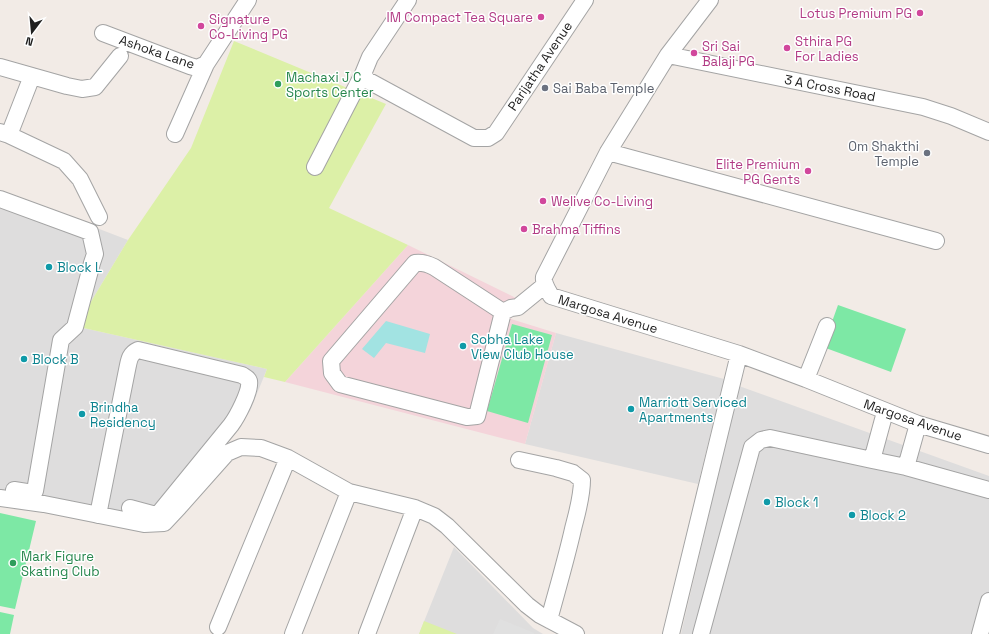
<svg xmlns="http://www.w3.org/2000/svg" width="989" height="634" font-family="'Space Grotesk',sans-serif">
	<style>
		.residential { fill: #dedddd }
		.commercial { fill: #f4d4da }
		.grass { fill: #dcf0a7 }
		.pitch { fill: #7de8a5 }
		.parking { fill: #e0e0e0 }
		.water { fill: #a2e3e2 }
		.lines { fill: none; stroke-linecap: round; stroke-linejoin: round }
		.minor-casing { stroke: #a4a4a4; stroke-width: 18 }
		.minor { stroke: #fff; stroke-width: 16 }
		.hotel-dot { fill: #d1479c; stroke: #fff; stroke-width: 1.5 }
		.leisure-dot { fill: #2e9e5b; stroke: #fff; stroke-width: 1.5 }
		.worship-dot { fill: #6b7280; stroke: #fff; stroke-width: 1.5 }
		.culture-dot { fill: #0f9aa8; stroke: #fff; stroke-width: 1.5 }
		.labels { text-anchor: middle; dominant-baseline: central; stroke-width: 3; stroke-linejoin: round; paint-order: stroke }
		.hotel-label { font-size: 13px; fill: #b23c85; stroke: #fff; text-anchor: start }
		.street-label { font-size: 13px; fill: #202020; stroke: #fff }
		.leisure-label { font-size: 13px; fill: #27864d; stroke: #fff; text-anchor: start }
		.worship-label { font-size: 13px; fill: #5b616d; stroke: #fff; text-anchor: start }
		.culture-label { font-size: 13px; fill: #0d838f; stroke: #fff; text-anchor: start }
	</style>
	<rect width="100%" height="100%" fill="#f2ebe6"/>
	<path class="residential" d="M 0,191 L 128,240 L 89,305 L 79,327 L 267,369 L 250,411 L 163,520 L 93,505 L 41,496 L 0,490 Z
		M 556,333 L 724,379 L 698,484 L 525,444 Z
		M 739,386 L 989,476 L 989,634 L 681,634 Z
		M 454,547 L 533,628 L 543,634 L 419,634 Z"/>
	<path class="commercial" d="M 408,245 L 518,299 L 511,319 L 556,333 L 525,444 L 285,382 Z"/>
	<path class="grass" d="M 234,41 L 386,104 L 329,208 L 408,245 L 285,382 L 264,377 L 267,369 L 79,327 L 89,305 L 128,240 L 191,148 Z
		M 424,621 L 457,634 L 419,634 Z"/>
	<path class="pitch" d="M 838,305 L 906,329 L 891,372 L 823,347 Z
		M 512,324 L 552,335 L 528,423 L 487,411 Z
		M 0,513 L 36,521 L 15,609 L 0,606 Z
		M 0,612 L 14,615 L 10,634 L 0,634 Z"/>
	<path class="parking" d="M 500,619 L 534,633 L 534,634 L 493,634 Z"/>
	<path class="water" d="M 386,321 L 430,334 L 425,353 L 386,343 L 374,358 L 362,349 Z"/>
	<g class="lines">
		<defs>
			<path id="minor" d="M 408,0 L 370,57 L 363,74 L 367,80 L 474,138 L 488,138 L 496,133 L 585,0
				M 710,0 L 668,55 L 608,152 L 544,277 C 543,284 548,290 551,296 L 739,354 L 806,379 L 918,424 L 989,445
				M 103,33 L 190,66 L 197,68 L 206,64 L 248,0
				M 668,55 L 923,107 L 951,116 L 989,132
				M 0,67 L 67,86 L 82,89 L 95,87 L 120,56
				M 0,132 L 9,135 L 64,161 L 80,179 L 99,217
				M 175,134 L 206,64
				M 9,135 L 32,76
				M 608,152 L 936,241
				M 315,167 L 363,74
				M 0,199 L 90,232 L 95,254 L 92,263 L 75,327 L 61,340 L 35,491 L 33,493 L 14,490
				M 503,312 L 477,416 L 467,417 L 340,384 L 332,373 L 331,361 L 415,263 C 422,262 428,264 434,267 L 503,312 L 511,308 L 518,307 L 545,285
				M 806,379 L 827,326
				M 918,424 L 906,467 L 989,490
				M 519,460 L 556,468 L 573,473 L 582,480 C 582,497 577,513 573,529 C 566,560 557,590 549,620
				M 872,460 L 906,467
				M 0,498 L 44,504 L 144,524 L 164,523 L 179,507 L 227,453 L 241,447 L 261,448 L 288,458 L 349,492 L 415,508 L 434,516 L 447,526 L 527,605 L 540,615 L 576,634
				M 98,515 L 127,370 C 129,361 129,354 138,350 L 242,375 C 245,377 248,378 249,381 C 251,391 237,417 231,425 L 160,512 L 156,515 L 130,508
				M 218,627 L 288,458
				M 293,634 L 349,492
				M 367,634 L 415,508
				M 671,634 L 739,354
				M 701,634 L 752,447 L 761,440 L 770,438 L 872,460 L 885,412
				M 980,634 L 989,601"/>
		</defs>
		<use href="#minor" class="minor-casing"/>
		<use href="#minor" class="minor"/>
	</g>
	<g class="hotel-dot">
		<circle cx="920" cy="13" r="4"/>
		<circle cx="541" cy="17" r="4"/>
		<circle cx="201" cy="26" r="4"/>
		<circle cx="787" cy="48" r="4"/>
		<circle cx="694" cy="53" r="4"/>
		<circle cx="808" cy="171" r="4"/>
		<circle cx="543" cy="201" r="4"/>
		<circle cx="524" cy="229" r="4"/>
	</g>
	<g class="leisure-dot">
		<circle cx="278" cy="84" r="4"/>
		<circle cx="13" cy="563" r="4"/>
	</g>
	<g class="worship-dot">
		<circle cx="545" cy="88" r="4"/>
		<circle cx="927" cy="153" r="4"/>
	</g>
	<g class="culture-dot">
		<circle cx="49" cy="267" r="4"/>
		<circle cx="463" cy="346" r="4"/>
		<circle cx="24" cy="359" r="4"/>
		<circle cx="631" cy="409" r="4"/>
		<circle cx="82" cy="414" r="4"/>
		<circle cx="767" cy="502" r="4"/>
		<circle cx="852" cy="515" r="4"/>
	</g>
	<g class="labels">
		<g class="hotel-label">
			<text x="912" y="13" text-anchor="end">Lotus Premium PG</text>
			<text x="533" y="17" text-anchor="end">IM Compact Tea Square</text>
			<text x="209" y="19">Signature<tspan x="209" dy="15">Co-Living PG</tspan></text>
			<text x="795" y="41">Sthira PG<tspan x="795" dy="15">For Ladies</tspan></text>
			<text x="702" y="46">Sri Sai<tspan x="702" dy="15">Balaji PG</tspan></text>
			<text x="800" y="164" text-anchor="end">Elite Premium<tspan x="800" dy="15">PG Gents</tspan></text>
			<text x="551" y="201">Welive Co-Living</text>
			<text x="532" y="229">Brahma Tiffins</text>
		</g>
		<g class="street-label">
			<text transform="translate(157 52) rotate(19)">Ashoka Lane</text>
			<text transform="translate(540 66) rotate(-56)">Parijatha Avenue</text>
			<text transform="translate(830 88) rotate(11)">3 A Cross Road</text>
			<text transform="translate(608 314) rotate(17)">Margosa Avenue</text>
			<text transform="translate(913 420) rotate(19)">Margosa Avenue</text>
		</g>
		<g class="leisure-label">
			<text x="286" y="77">Machaxi J C<tspan x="286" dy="15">Sports Center</tspan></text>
			<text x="21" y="556">Mark Figure<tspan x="21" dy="15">Skating Club</tspan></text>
		</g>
		<g class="worship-label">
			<text x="553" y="88">Sai Baba Temple</text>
			<text x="919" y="146" text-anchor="end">Om Shakthi<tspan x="919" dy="15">Temple</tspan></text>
		</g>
		<g class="culture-label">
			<text x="57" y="267">Block L</text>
			<text x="471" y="339">Sobha Lake<tspan x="471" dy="15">View Club House</tspan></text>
			<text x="32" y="359">Block B</text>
			<text x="639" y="402">Marriott Serviced<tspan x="639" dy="15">Apartments</tspan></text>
			<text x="90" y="407">Brindha<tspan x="90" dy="15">Residency</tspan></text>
			<text x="775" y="502">Block 1</text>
			<text x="860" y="515">Block 2</text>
		</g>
	</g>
	<g transform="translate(32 32) rotate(196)" stroke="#ffffff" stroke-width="3" paint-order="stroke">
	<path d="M0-3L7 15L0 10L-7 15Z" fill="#202020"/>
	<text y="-6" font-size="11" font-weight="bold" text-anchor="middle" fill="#202020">N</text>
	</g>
</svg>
